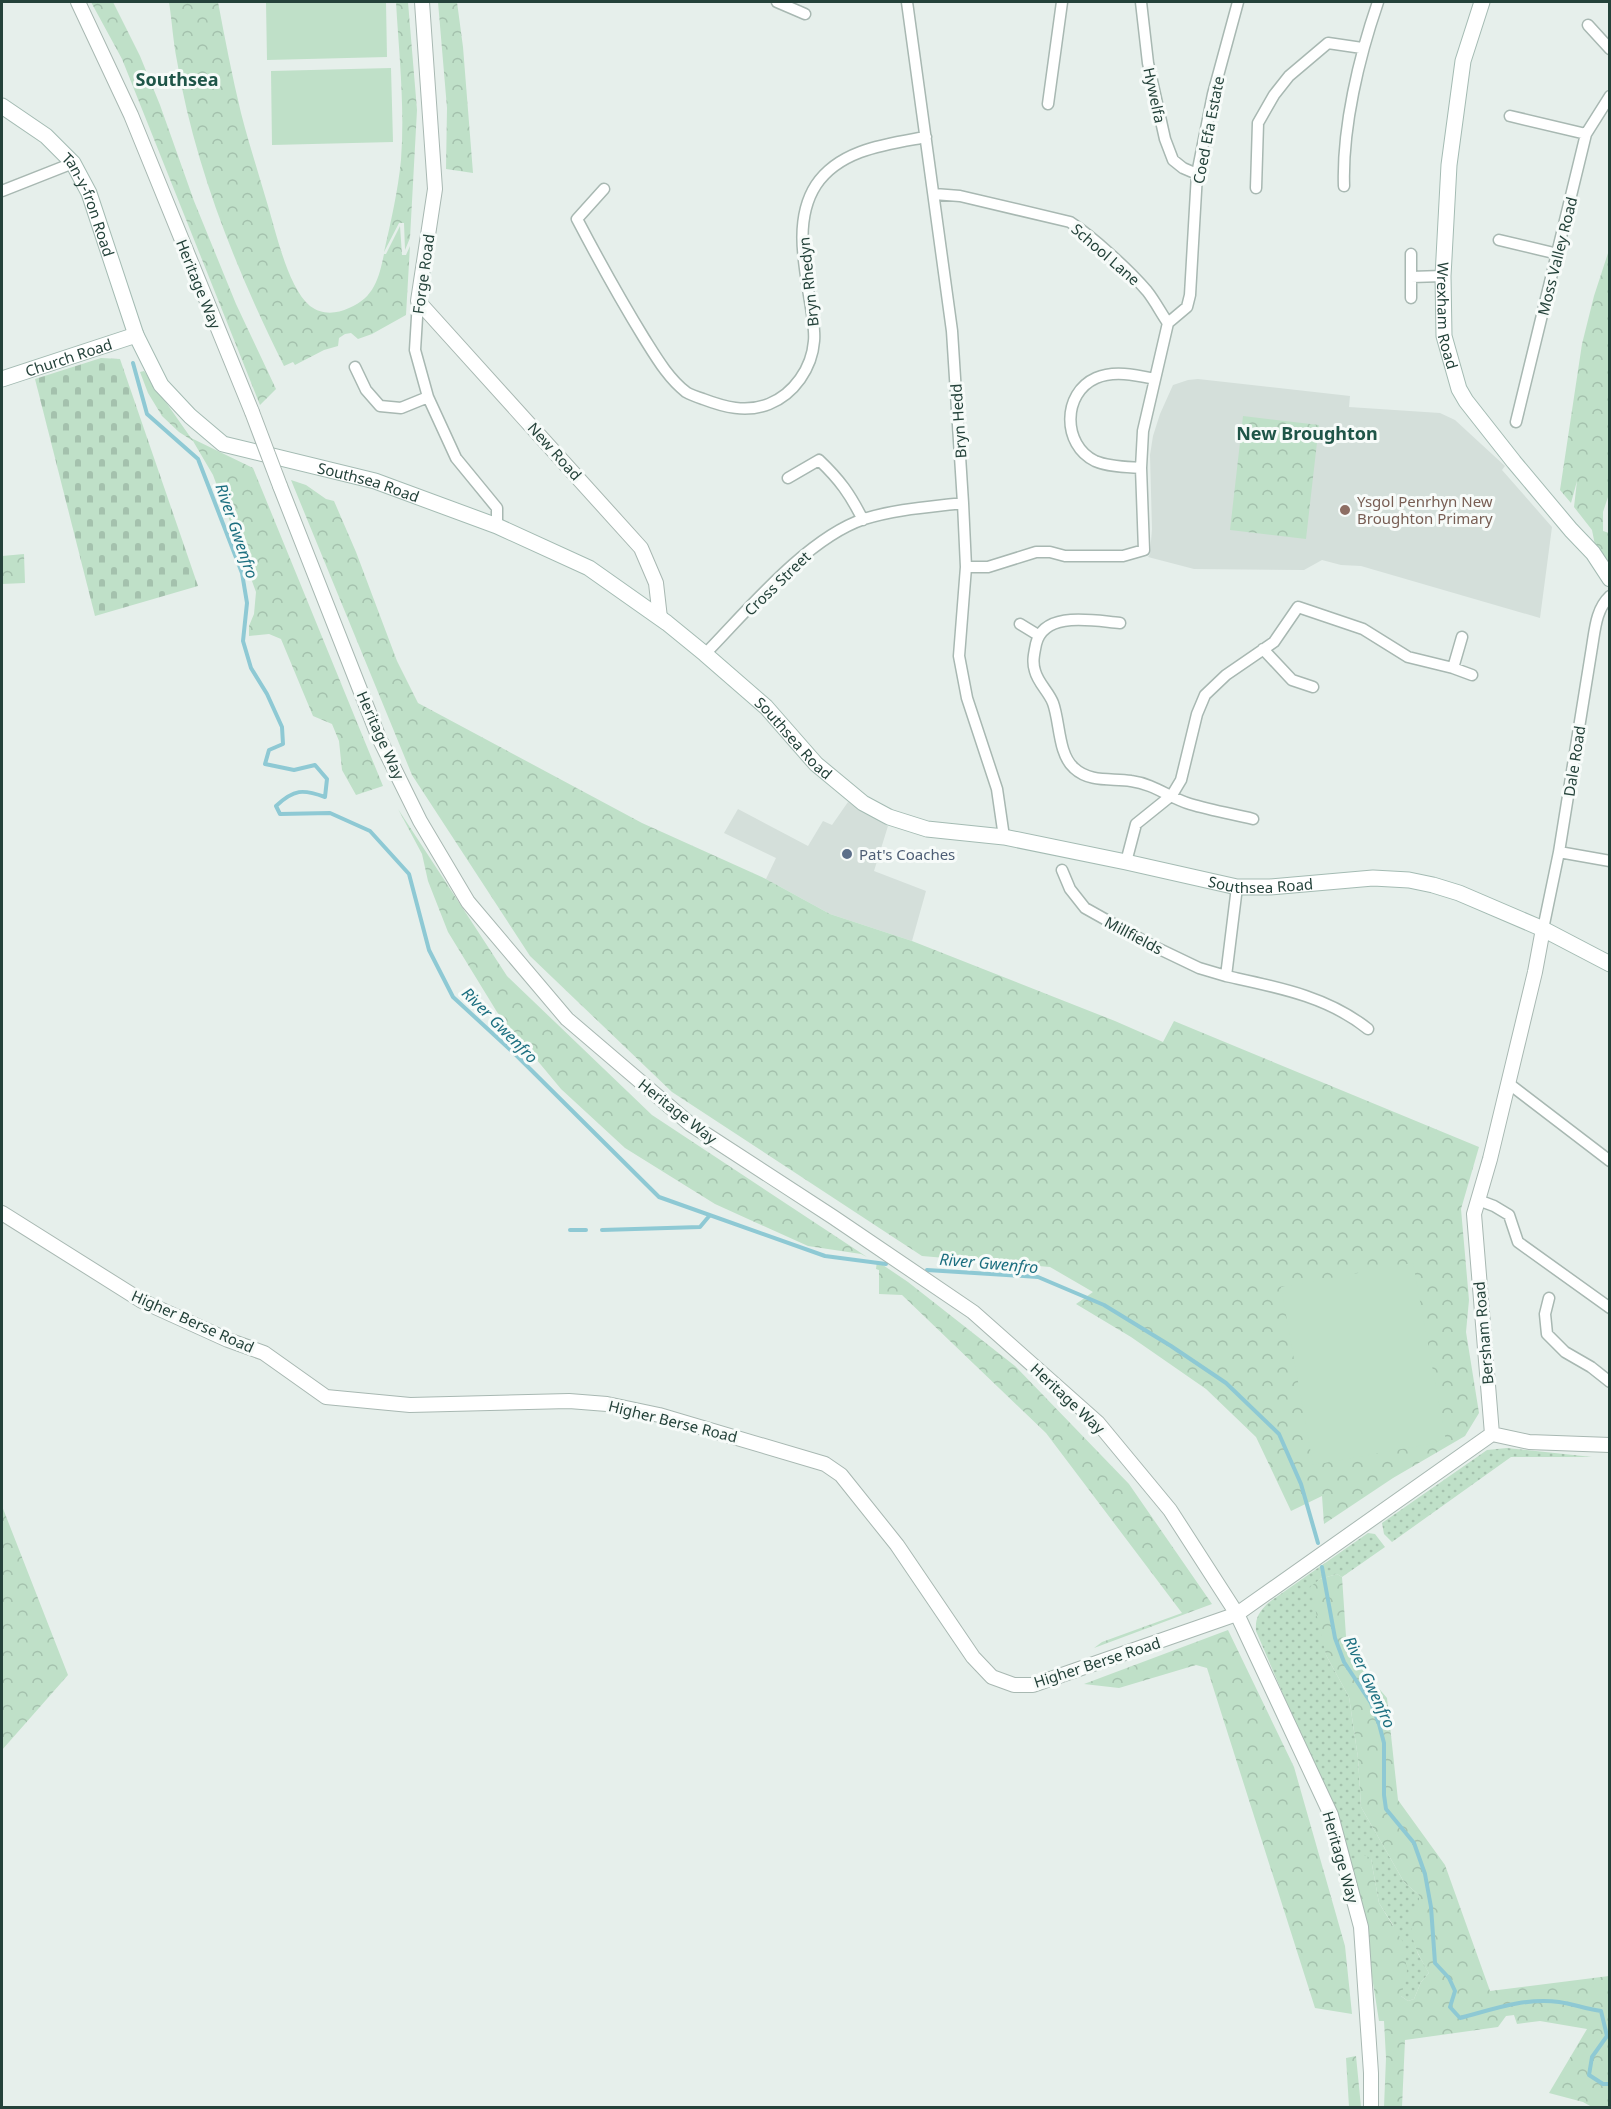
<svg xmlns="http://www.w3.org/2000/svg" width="1611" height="2109" font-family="'Noto Sans',sans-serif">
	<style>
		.built { fill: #d4dfda }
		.grass { fill: url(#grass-dots) }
		.forest { fill: url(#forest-crowns) }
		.cemetery { fill: url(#cemetery-stones) }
		.pitch { fill: #bfe0c8 }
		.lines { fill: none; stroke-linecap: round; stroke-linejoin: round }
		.stream { stroke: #8ec9d4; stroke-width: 4 }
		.minor-casing { stroke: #a8b8b2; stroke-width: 13 }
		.tertiary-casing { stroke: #a8b8b2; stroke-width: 16 }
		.secondary-casing { stroke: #a4bbb3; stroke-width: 17 }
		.minor { stroke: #fff; stroke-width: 10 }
		.tertiary { stroke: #fff; stroke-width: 14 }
		.secondary { stroke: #fff; stroke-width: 15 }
		.tertiary-bridge-casing { stroke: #a8b8b2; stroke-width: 16; stroke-linecap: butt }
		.tertiary-bridge { stroke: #fff; stroke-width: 14 }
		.education-dot { fill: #8d6e63; stroke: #f7fbf9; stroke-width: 2 }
		.service-dot { fill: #5c6f8a; stroke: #f7fbf9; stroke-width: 2 }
		.labels { text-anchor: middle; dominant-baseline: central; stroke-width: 6; stroke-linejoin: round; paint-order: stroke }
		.street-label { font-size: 15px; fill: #24423a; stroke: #f7fbf9 }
		.education-label { font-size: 15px; fill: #785e54; stroke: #f7fbf9; text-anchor: start }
		.service-label { font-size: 15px; fill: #4e5e75; stroke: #f7fbf9; text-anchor: start }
		.water-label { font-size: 16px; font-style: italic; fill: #1c6f80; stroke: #f7fbf9 }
		.quarter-label { font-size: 18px; font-weight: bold; fill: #1f5548; stroke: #f7fbf9 }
	</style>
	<defs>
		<pattern id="grass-dots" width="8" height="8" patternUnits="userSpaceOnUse" patternTransform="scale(1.5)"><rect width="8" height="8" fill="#bfe0c8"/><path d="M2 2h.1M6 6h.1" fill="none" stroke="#a4c1ad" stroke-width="1.8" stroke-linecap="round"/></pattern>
		<pattern id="forest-crowns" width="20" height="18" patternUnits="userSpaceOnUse" patternTransform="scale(1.5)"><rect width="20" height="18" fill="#bfe0c8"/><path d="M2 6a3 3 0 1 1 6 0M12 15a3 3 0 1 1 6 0" fill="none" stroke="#a4c1ad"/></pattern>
		<pattern id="cemetery-stones" width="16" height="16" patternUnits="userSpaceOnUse" patternTransform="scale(1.5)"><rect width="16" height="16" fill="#bfe0c8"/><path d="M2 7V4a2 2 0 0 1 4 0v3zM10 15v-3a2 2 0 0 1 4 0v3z" fill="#a4c1ad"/></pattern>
	</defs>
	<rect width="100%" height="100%" fill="#e6efeb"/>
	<path class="built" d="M 1198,379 L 1350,396 L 1349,407 L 1440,413 L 1455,420 L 1505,466 L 1502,470 L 1552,527 L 1540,618 L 1361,566 L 1341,565 L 1322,560 L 1304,570 L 1194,569 L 1148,557 L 1150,554 L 1152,529 L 1150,455 L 1153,436 L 1160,414 L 1173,385 L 1188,380 Z
		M 848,802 L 888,826 L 874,871 L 926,891 L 912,941 L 830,914 L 766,879 L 776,858 L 724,833 L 738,809 L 808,846 L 823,821 L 832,825 Z"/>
	<path class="grass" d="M 1507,1448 L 1592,1457 L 1511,1457 L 1392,1542 L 1384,1534 L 1382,1523 L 1487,1450 Z
		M 1368,1533 L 1375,1534 L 1385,1547 L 1342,1577 L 1337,1574 L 1320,1579 L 1317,1582 L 1326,1655 L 1349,1697 L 1358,1758 L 1361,1807 L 1404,1882 L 1419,1895 L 1419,1908 L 1413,1920 L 1413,1938 L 1418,1954 L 1429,1973 L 1421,1982 L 1414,1999 L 1408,2001 L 1401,1996 L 1393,1925 L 1379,1903 L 1371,1859 L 1348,1866 L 1331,1806 L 1256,1631 C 1255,1618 1259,1612 1268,1603 Z"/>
	<path class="forest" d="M 91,2 L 113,2 L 140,56 L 160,105 L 194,201 L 236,304 L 276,389 L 260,405 L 122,59 Z
		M 169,2 L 218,2 C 225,39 232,76 241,113 C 249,144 259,175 268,206 C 276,232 288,288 310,306 C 322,315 336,314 349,308 C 374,298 379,278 384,254 L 386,254 L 400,226 L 402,255 L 406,255 L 410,246 L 406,315 L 372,334 L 358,339 L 351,333 L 345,334 L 339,338 L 338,346 L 324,350 L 295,365 L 293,362 L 284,366 C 237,272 194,165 177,61 C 173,41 172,21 169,2 Z
		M 396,2 L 408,2 L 417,110 L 410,238 L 405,250 L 404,223 L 399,223 L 384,252 C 391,221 398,191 401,160 C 405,107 399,54 396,2 Z
		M 438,2 L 457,2 L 463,47 L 473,173 L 446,169 L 447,108 Z
		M 1609,250 L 1610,491 L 1603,512 L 1603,531 L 1609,533 L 1609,562 L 1596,550 L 1592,530 L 1574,507 L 1577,481 L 1571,503 L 1560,490 L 1582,344 L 1594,296 Z
		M 144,371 L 191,438 L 253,468 L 383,786 L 356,795 L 342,770 L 339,741 L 332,724 L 313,716 L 281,639 L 269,634 L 249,636 L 249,626 L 254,614 L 256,592 L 213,475 L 193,441 L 179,432 L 162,416 L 148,393 L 140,372 Z
		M 1243,416 L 1319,425 L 1306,539 L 1230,530 Z
		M 291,480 L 306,485 L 326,499 L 334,501 L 356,552 L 397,661 L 418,703 L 642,823 L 766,879 L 830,914 L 912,941 L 1115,1021 L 1163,1042 L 1174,1021 L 1479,1147 L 1461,1209 L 1469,1300 L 1466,1332 L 1479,1413 L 1465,1436 L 1393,1478 L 1324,1524 L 1322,1496 L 1291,1511 L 1256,1437 L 1206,1389 L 1131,1337 L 1076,1304 L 1093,1292 L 1050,1267 L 922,1256 L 672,1092 L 530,956 L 412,775 Z
		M 24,554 L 25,583 L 2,584 L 2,556 Z
		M 398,809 L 507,976 L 652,1115 L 867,1257 L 861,1254 L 808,1246 L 715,1204 L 625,1148 L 561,1089 L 497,1012 L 448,932 L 428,881 L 422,854 Z
		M 877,1261 L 908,1282 L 1015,1366 L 1129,1484 L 1212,1604 L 1094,1648 L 1102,1642 L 1182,1613 L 1046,1433 L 902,1295 L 879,1294 L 879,1270 L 876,1269 Z
		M 2,1506 L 68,1675 L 2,1750 Z
		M 1337,1574 L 1342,1577 L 1347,1651 L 1387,1698 L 1398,1800 L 1445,1865 L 1490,1991 L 1609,1976 L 1609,2107 L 1592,2107 L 1583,2102 L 1549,2093 L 1587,2029 L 1540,2021 L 1517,2024 L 1514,2015 L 1506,2016 L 1498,2027 L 1405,2040 L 1402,2107 L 1384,2107 L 1386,2058 L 1384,2021 L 1379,2021 L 1364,1926 L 1348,1866 L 1361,1856 L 1367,1856 L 1371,1859 L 1379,1903 L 1403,1942 L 1407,1971 L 1401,1996 L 1408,2001 L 1414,1999 L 1421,1982 L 1429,1973 C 1420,1958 1408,1938 1413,1920 L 1407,1914 L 1413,1909 L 1419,1908 L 1419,1895 L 1404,1882 L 1361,1807 L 1358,1758 L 1349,1697 L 1326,1655 L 1310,1587 L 1320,1579 Z
		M 1228,1630 L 1294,1767 L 1345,1946 L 1352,2014 L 1315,2008 L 1207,1668 L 1196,1665 L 1119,1688 L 1084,1684 Z
		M 1356,2056 L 1361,2107 L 1349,2107 L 1346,2058 Z"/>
	<path class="cemetery" d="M 101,358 L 120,359 L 198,586 L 95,616 L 35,379 Z"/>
	<path class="pitch" d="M 266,2 L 386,2 L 387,57 L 267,60 Z
		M 391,68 L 393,142 L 272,145 L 271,71 Z
		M 1413,1263 L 1446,1441 L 1313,1465 L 1281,1287 Z"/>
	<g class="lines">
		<path class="stream" d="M 133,363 L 147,414 L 198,459 L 242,573 L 247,603 L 243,641 L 251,668 L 267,694 L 282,727 L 283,744 L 269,750 L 265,764 L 294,770 L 315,765 L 327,779 L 325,797 C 303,789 294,789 276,806 L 280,814 L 330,813 L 370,831 L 409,874 L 429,950 L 453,997 L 517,1056 L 659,1197 L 825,1256 L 886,1264
			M 570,1230 L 586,1230
			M 602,1230 L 700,1227 L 710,1215
			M 927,1270 L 1038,1277 L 1104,1305 L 1171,1346 L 1226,1383 L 1279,1434 L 1301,1484 L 1318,1543
			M 1322,1567 L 1335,1638 L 1344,1662 L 1371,1703 L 1379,1724 L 1384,1743 L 1384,1795 L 1386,1809 L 1414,1843 L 1425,1874 L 1431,1907 L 1435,1963 L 1449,1978 L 1455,1991 L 1450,2007 L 1460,2018 C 1491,2010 1526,1997 1559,2002 C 1573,2004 1586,2009 1601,2011 L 1607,2036 L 1592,2057 L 1589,2075 L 1603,2084 L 1610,2084"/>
		<defs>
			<path id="minor" d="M 777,2 L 805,14
				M 907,2 L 952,331 L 963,503 L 966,567 L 959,656 L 967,698 L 997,789 L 1004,837
				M 1141,2 L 1148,63 L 1165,139 L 1173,160 L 1183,168 L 1197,174
				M 1588,25 L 1610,49
				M 1048,104 L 1062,2
				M 1510,116 L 1586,134
				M 1344,186 C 1342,128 1359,57 1378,2
				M 1256,188 L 1258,123 L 1274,95 L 1289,76 L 1328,43 L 1362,48
				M 604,189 L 577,219 C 598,259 620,299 644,338 C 656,357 668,378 686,392 C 691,395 697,397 703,399 C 724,407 746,413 769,404 C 794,394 812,368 814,341 C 815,332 813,322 812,314 C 806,272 792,222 816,185 C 840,149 888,144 926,137
				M 2,191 L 73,163
				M 934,194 L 960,196 L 1070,222 C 1093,237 1129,270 1147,291 C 1155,301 1161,313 1168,323 L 1143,431 L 1141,468 L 1144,550 L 1123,556 L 1065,556 L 1050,552 L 1036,552 L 988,567 L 966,567
				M 1499,240 L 1558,254
				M 1411,254 L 1411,277 L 1443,276
				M 1411,298 L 1411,277
				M 418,301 L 415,350 L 428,397 L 456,458 L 497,508 L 497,526
				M 1168,323 L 1187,307 L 1190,295 L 1197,174 L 1213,94 L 1238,2
				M 355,367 L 366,390 L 380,406 L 401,408 L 428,397
				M 1516,422 L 1586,134 L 1610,96
				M 1141,468 C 1127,467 1109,467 1095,461 C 1062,445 1062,393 1096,378 C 1114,370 1136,375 1155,379
				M 788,478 L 819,460 C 840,480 850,494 863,520
				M 1120,623 C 1094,621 1044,610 1036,644 C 1034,654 1032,662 1035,671 C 1038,683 1049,692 1053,703 C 1060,722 1058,754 1074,768 C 1090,783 1112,778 1131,781 C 1154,784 1170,798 1190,804 C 1210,810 1232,814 1253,819
				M 1020,624 L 1038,635
				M 1263,649 L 1292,680 L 1313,687
				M 705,654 C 747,611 807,538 864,519 C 896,509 930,507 963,503
				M 1453,668 L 1462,637
				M 1559,852 L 1610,861
				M 1126,862 L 1136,824 L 1172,795 L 1181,780 L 1197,714 L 1205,695 L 1226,675 L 1274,642 L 1298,607 L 1363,629 L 1408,657 L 1453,668 L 1472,675
				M 1062,870 L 1070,889 L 1085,908 L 1151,945 L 1199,968 L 1226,976
				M 1237,887 L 1226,976 C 1276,987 1327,996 1368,1029
				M 1543,929 L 1559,852 L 1592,647 C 1595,629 1596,609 1610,596
				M 1508,1083 L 1610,1161
				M 1478,1200 L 1494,1206 L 1509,1215 L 1518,1242 L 1610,1308
				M 1549,1298 L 1545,1314 L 1547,1334 L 1565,1352 L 1591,1367 L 1610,1382"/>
			<path id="tertiary" d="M 78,2 L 131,115 L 252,412
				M 422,2 L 435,189 L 418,301 L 641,548 L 656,583 L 660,618
				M 280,486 L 379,738 L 420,821 L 468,902 L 567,1019 L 690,1124 L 833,1217 L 973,1312 L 1098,1423 L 1170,1510 L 1237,1614 L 1331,1815 L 1361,1927 L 1371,2073 L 1371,2108
				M 2,1213 L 142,1301 L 228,1340 L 264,1353 L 326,1397 L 410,1405 L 569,1401 L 607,1404 L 659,1415 L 825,1464 L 841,1475 L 897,1545 L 973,1657 L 992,1677 L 1014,1685 L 1033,1685 L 1237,1614 L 1492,1434
				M 1492,1434 L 1474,1214 L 1490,1159 L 1535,972 L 1543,929
				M 1492,1434 L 1529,1442 L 1610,1445"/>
			<g id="secondary">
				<path id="s1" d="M 1482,2 L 1463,61 L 1449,165 L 1443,276 L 1444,336 L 1459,389 L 1466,401 L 1514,462 L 1571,530 L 1593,553 L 1610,579"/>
				<path id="s2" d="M 2,106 L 46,136 L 73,163 L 89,193 L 136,335 L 161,385 L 190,416 L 223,444 L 375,481 L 497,526 L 589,568 L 667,623 L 705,654 L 766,707 L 816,764 L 863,803 L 889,817 L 927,829 L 1004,837 L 1126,862 L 1237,887 L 1270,887 L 1373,878 L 1409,880 L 1433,885 L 1459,893 L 1543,929 L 1610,964"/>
				<path id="s3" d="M 2,379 L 136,335"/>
			</g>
		</defs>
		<use href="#minor" class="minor-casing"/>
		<use href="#tertiary" class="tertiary-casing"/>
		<use href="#secondary" class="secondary-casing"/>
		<use href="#minor" class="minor"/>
		<use href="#tertiary" class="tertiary"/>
		<use href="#secondary" class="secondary"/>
		<defs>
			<path id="tertiary-bridge" d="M 252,412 L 280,486"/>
		</defs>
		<use href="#tertiary-bridge" class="tertiary-bridge-casing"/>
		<use href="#tertiary-bridge" class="tertiary-bridge"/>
	</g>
	<circle class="education-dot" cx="1345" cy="510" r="6"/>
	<circle class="service-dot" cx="847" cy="854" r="6"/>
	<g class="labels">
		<g class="street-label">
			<text transform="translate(1155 95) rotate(78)">Hywelfa</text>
			<text transform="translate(1208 130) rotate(-79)">Coed Efa Estate</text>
			<text stroke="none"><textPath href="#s2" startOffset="136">Tan-y-fron Road</textPath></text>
			<text transform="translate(1106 254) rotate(41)">School Lane</text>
			<text transform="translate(1557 256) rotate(-76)">Moss Valley Road</text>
			<text transform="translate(423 274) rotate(-82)">Forge Road</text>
			<text transform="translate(808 282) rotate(-96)">Bryn Rhedyn</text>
			<text transform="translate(199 284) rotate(68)">Heritage Way</text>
			<text stroke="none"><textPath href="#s1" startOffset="318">Wrexham Road</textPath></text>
			<text stroke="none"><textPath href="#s3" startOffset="70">Church Road</textPath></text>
			<text transform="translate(958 421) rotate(-94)">Bryn Hedd</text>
			<text transform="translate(555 451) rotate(48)">New Road</text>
			<text stroke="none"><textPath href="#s2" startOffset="567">Southsea Road</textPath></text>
			<text transform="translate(777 583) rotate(-44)">Cross Street</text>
			<text transform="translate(381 735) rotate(66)">Heritage Way</text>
			<text stroke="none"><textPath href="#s2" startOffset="1071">Southsea Road</textPath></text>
			<text transform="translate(1574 761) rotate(-81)">Dale Road</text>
			<text stroke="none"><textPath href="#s2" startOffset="1575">Southsea Road</textPath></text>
			<text transform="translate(1134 935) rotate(28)">Millfields</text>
			<text transform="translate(678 1111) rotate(38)">Heritage Way</text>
			<text transform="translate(193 1321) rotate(24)">Higher Berse Road</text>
			<text transform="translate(1483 1333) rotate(-95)">Bersham Road</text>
			<text transform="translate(1068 1398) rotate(43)">Heritage Way</text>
			<text transform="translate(673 1421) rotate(14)">Higher Berse Road</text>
			<text transform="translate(1097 1662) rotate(-18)">Higher Berse Road</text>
			<text transform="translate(1341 1857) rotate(74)">Heritage Way</text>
		</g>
		<g class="education-label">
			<text x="1357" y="501">Ysgol Penrhyn New<tspan x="1357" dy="17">Broughton Primary</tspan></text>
		</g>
		<g class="service-label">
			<text x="859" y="854">Pat's Coaches</text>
		</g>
		<g class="water-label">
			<text transform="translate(237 531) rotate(71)">River Gwenfro</text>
			<text transform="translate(500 1025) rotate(45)">River Gwenfro</text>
			<text transform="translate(989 1263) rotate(5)">River Gwenfro</text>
			<text transform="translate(1370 1682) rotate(65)">River Gwenfro</text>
		</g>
		<g class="quarter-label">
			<text x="177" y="79">Southsea</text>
			<text x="1307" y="433">New Broughton</text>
		</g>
	</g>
	<rect width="1611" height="2109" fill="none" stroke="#24423a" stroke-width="6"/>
</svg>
